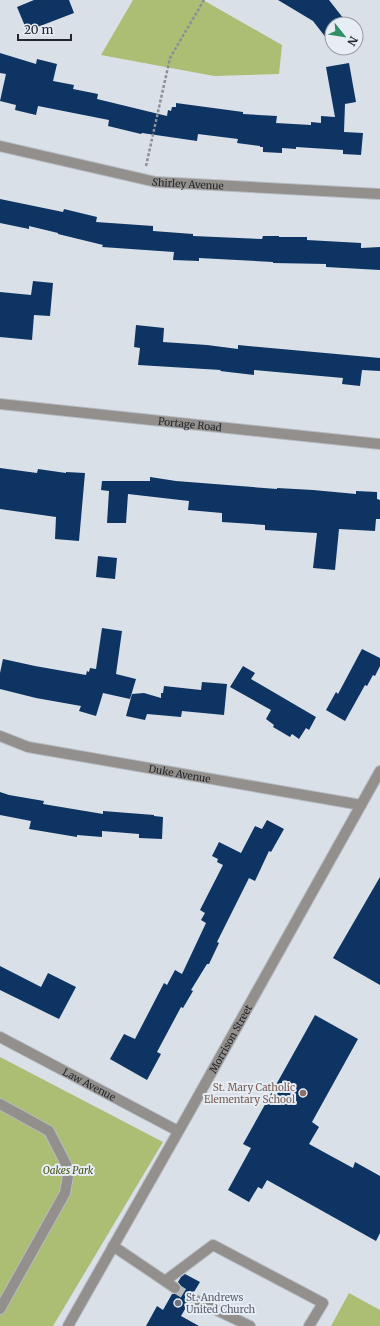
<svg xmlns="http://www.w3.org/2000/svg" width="380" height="1326" font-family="Merriweather,serif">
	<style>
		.green { fill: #acbd74 }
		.building { fill: #0d3462 }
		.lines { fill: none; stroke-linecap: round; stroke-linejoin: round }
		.minor-tunnel { stroke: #b6bbc2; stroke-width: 10; stroke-dasharray: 10 5; stroke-linecap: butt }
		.minor-casing { stroke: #b6bbc2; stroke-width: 12 }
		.path { stroke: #8b9096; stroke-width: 2.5; stroke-dasharray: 3 2; stroke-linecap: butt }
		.minor { stroke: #928f8c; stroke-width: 10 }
		.education-dot { fill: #8d6e63; stroke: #e7edf5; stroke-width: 1.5 }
		.worship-dot { fill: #6b7280; stroke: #e7edf5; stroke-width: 1.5 }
		.labels { text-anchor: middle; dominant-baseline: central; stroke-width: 4; stroke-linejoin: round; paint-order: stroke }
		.street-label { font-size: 10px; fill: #24272a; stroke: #e7edf5 }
		.education-label { font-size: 10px; fill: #785e54; stroke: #e7edf5; text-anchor: end }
		.park-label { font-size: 10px; font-style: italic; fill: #434f0e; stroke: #e7edf5 }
		.worship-label { font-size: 10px; fill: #5b616d; stroke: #e7edf5; text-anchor: start }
	</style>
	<rect width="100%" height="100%" fill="#dae0e8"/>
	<path class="green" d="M 133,0 L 203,0 L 282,45 L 279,74 L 214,76 L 101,55 Z
		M 0,1057 L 163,1142 L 53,1326 L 0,1326 Z
		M 349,1293 L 380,1310 L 380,1326 L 331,1326 Z"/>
	<path class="building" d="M 34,0 L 69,0 L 74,13 L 27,31 L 17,7 Z
		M 278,0 L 329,0 L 347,23 L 332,24 L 332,35 L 327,39 L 313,21 Z
		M 0,53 L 36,64 L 37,59 L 57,64 L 53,81 L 74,85 L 73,89 L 98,94 L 97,99 L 167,116 L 168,110 L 171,111 L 172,107 L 176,107 L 176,103 L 243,112 L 243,114 L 277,116 L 276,123 L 311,125 L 311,122 L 321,123 L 321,116 L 335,117 L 326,67 L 349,63 L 356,102 L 345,104 L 344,132 L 363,133 L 361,155 L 343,154 L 343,150 L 296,147 L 296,149 L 282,148 L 282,153 L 263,152 L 263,147 L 260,147 L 260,146 L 237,143 L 238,139 L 198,134 L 197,141 L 142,133 L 141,134 L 108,126 L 109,120 L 38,106 L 36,115 L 15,110 L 16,105 L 0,101 L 6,74 L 0,73 Z
		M 0,199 L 63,212 L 64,209 L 97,217 L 96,222 L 153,226 L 153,231 L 193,234 L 193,236 L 262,239 L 263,236 L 279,236 L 279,237 L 307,237 L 307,240 L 361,243 L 361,248 L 380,247 L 380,270 L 326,267 L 326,264 L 273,263 L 273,262 L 199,258 L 199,261 L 173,260 L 174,252 L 102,247 L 103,245 L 58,234 L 58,233 L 29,226 L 29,229 L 0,223 Z
		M 33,281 L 53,283 L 50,316 L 34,315 L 32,340 L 0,337 L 0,292 L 31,295 Z
		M 136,325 L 164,328 L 163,342 L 207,345 L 238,349 L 238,345 L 380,358 L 380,371 L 362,370 L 360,386 L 342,384 L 343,378 L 254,370 L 254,375 L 220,371 L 221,370 L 138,365 L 140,348 L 134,347 Z
		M 0,468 L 37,473 L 38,469 L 66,473 L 66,472 L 85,473 L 79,541 L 55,539 L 56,517 L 0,509 Z
		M 150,477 L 176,481 L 277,489 L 277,488 L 313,490 L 356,494 L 356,491 L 377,492 L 377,499 L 380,500 L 380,519 L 376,519 L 375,531 L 339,529 L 335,570 L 313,568 L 317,533 L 265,530 L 265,525 L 222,522 L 222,513 L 188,510 L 189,501 L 128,494 L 126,523 L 107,523 L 109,491 L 101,490 L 102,481 L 150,481 Z
		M 98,556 L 117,558 L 115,579 L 96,577 Z
		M 102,628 L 122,631 L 116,674 L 136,679 L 130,699 L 103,693 L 96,716 L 79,711 L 81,706 L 36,698 L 0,689 L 0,673 L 3,659 L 35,666 L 86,675 L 87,671 L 89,672 L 90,668 L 96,669 Z
		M 362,649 L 380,658 L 380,666 L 375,676 L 373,675 L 367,686 L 365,685 L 345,721 L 326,710 L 336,692 L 338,694 Z
		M 243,666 L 255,673 L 251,679 L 316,717 L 309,730 L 306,728 L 299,739 L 292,734 L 290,737 L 273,727 L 274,725 L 266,719 L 271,710 L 230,687 Z
		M 202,682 L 227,684 L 224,715 L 182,711 L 181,717 L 147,714 L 145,720 L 126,716 L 132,694 L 144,693 L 161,698 L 161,693 L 163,693 L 164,686 L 201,690 Z
		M 0,792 L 9,795 L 44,801 L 43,804 L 103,814 L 103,811 L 154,815 L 154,816 L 163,817 L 162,839 L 139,838 L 139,834 L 102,831 L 102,837 L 77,835 L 77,837 L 29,829 L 31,821 L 0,815 Z
		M 267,820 L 284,829 L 271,852 L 269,851 L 255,881 L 249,878 L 217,942 L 219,943 L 209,964 L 207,964 L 191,990 L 193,991 L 183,1008 L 181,1007 L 157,1052 L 161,1054 L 147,1080 L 110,1059 L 124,1034 L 135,1039 L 164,983 L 167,985 L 175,970 L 182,974 L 206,923 L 201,920 L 205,913 L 200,910 L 223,865 L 217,862 L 218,859 L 212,856 L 219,842 L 241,853 L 255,826 L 262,829 Z
		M 380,877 L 380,985 L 333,958 Z
		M 0,966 L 41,987 L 48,973 L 76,987 L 59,1019 L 0,990 Z
		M 315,1015 L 358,1039 L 312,1122 L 319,1127 L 309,1144 L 353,1168 L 355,1162 L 380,1176 L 380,1233 L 376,1241 L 267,1180 L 262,1189 L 258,1187 L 249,1202 L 228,1190 L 251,1148 L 243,1144 Z
		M 185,1274 L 200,1282 L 194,1292 L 190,1292 L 185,1295 L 185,1299 L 188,1304 L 181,1316 L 199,1326 L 146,1326 L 157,1306 L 163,1310 L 172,1294 L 177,1294 L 180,1292 L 181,1286 L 178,1282 L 181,1277 Z"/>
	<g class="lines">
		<path class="minor-tunnel" d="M 175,1288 L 191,1298"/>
		<defs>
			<g id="minor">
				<path id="s1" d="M 0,146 L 156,182 L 380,194"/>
				<path id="s2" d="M 0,404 L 380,444"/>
				<path id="s3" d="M 0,736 L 28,747 L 361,805"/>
				<path id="s4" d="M 0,1037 L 178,1131"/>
				<path d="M 0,1104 L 49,1131 L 69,1170 L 65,1193 L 0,1309"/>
				<path d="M 113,1246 L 165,1281"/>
				<path d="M 175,1288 L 165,1281 L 213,1245 L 323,1303 L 309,1326"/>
				<path d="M 191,1298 L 250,1326"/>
				<path id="s5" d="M 68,1326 L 186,1118 L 380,771"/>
			</g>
		</defs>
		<use href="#minor" class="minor-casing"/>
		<path class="path" d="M 146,166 L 170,58 L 204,0"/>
		<use href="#minor" class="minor"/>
	</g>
	<circle class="education-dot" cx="303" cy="1093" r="4"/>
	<circle class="worship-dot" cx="178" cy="1303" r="4"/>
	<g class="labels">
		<g class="street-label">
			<text stroke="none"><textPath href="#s1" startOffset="192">Shirley Avenue</textPath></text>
			<text stroke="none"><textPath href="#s2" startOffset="191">Portage Road</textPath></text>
			<text stroke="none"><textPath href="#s3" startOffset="184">Duke Avenue</textPath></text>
			<text stroke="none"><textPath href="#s5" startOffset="330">Morrison Street</textPath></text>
			<text stroke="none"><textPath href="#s4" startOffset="101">Law Avenue</textPath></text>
		</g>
		<g class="education-label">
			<text x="295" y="1087">St. Mary Catholic<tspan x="295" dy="12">Elementary School</tspan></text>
		</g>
		<g class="park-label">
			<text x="68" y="1170">Oakes Park</text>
		</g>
		<g class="worship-label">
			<text x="186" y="1297">St. Andrews<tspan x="186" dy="12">United Church</tspan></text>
		</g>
	</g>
	<g transform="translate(344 36) rotate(120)"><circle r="19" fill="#e7edf5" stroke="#999ea4"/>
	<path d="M0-3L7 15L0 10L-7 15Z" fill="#328e65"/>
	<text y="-6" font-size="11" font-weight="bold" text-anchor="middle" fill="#24272a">N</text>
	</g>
	<path d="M18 34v6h53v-6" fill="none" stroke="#24272a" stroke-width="2"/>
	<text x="24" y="34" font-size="12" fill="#24272a" stroke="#e7edf5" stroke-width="3" paint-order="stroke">20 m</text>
</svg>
